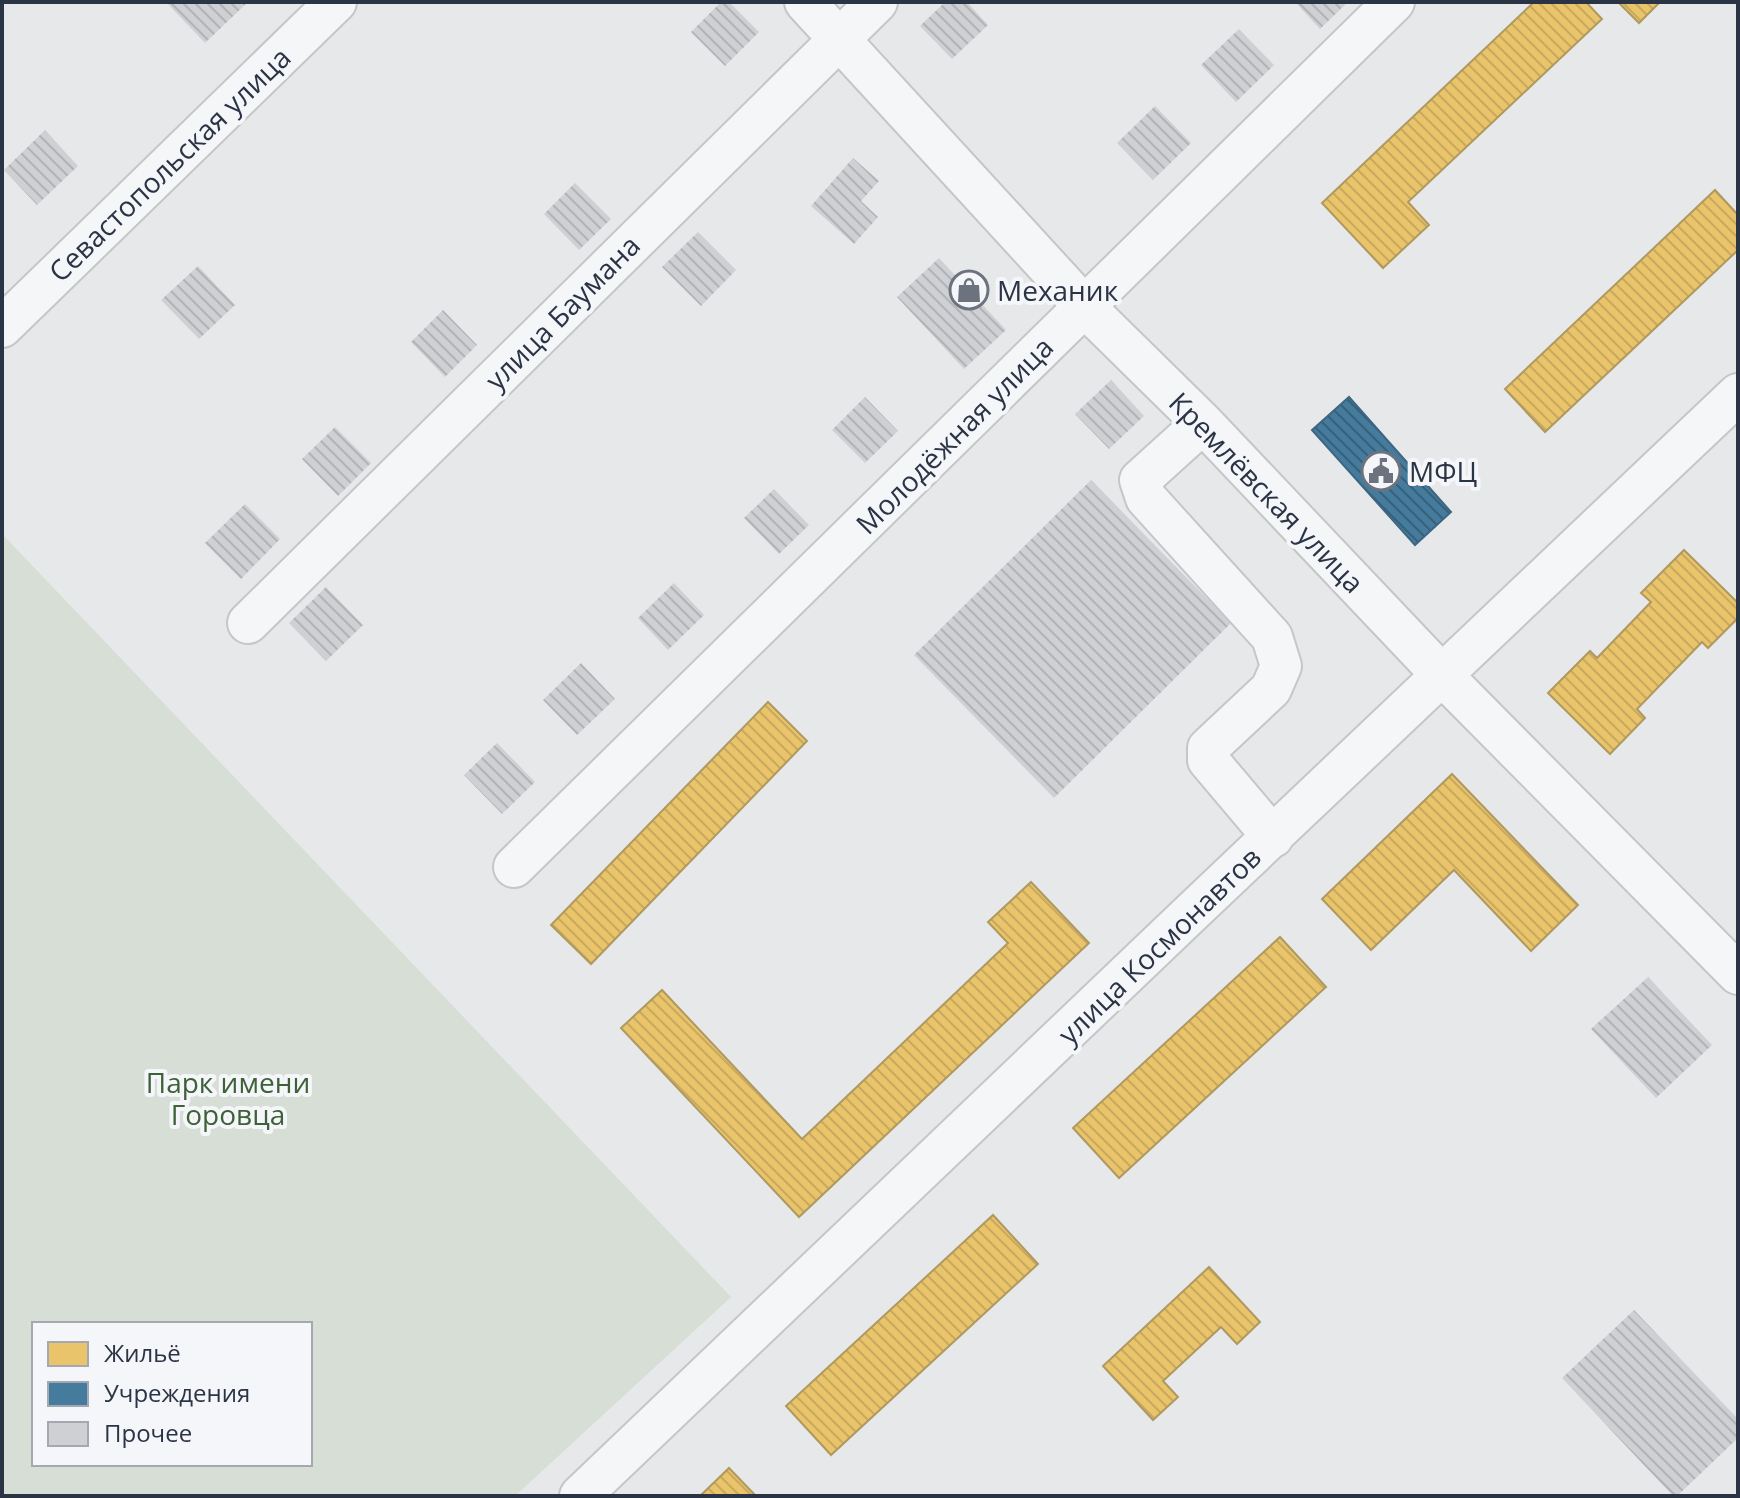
<svg xmlns="http://www.w3.org/2000/svg" width="1740" height="1498" font-family="'Open Sans',sans-serif">
	<style>
		.green { fill: #d6ded6; fill-rule: evenodd }
		.homes { fill: url(#homes-back-hatch); stroke: #b0995f; stroke-width: 2 }
		.public { fill: url(#public-back-hatch); stroke: #3d6683; stroke-width: 2 }
		.building { fill: url(#building-back-hatch) }
		.lines { fill: none; stroke-linecap: round; stroke-linejoin: round }
		.minor-casing { stroke: #c4c6c8; stroke-width: 44 }
		.minor { stroke: #f5f6f7; stroke-width: 40 }
		.labels { text-anchor: middle; dominant-baseline: central; stroke-width: 8; stroke-linejoin: round; paint-order: stroke }
		.street-label { font-size: 28px; fill: #2b3445; stroke: #f4f6f9 }
		.poi-label { font-size: 28px; fill: #2b3445; stroke: #f4f6f9; text-anchor: start }
		.park-label { font-size: 28px; fill: #3f6138; stroke: #f4f6f9 }
	</style>
	<defs>
		<pattern id="homes-back-hatch" width="6" height="6" patternUnits="userSpaceOnUse" patternTransform="scale(2)"><rect width="6" height="6" fill="#e9c46a"/><path d="M-1 5l2 2M0 0l6 6M5-1l2 2" fill="none" stroke="#c8a95d"/></pattern>
		<pattern id="public-back-hatch" width="6" height="6" patternUnits="userSpaceOnUse" patternTransform="scale(2)"><rect width="6" height="6" fill="#457b9d"/><path d="M-1 5l2 2M0 0l6 6M5-1l2 2" fill="none" stroke="#37607b"/></pattern>
		<pattern id="building-back-hatch" width="6" height="6" patternUnits="userSpaceOnUse" patternTransform="scale(2)"><rect width="6" height="6" fill="#ced0d3"/><path d="M-1 5l2 2M0 0l6 6M5-1l2 2" fill="none" stroke="#b1b3b6"/></pattern>
	</defs>
	<rect width="100%" height="100%" fill="#e6e8ea"/>
	<path class="green" d="M 2,534 L 731,1297 L 515,1496 L 2,1496 ZM 34,1324 L 310,1324 L 310,1464 L 34,1464 Z"/>
	<path class="homes" d="M 1534,2 L 1586,2 L 1602,19 L 1408,202 L 1429,225 L 1383,268 L 1322,203 Z
		M 1618,2 L 1660,2 L 1639,23 Z
		M 1715,190 L 1738,215 L 1738,250 L 1545,432 L 1505,389 Z
		M 1684,550 L 1738,603 L 1738,618 L 1708,648 L 1702,642 L 1637,709 L 1645,718 L 1610,754 L 1548,693 L 1590,651 L 1597,658 L 1651,602 L 1641,593 Z
		M 768,702 L 807,741 L 591,964 L 551,925 Z
		M 1452,774 L 1578,905 L 1531,951 L 1454,870 L 1371,950 L 1322,899 Z
		M 1031,882 L 1089,943 L 799,1217 L 621,1028 L 662,990 L 802,1139 L 1008,943 L 988,922 Z
		M 1280,937 L 1326,987 L 1119,1178 L 1073,1128 Z
		M 993,1215 L 1038,1264 L 831,1455 L 786,1406 Z
		M 1209,1267 L 1260,1322 L 1237,1344 L 1221,1327 L 1163,1381 L 1178,1397 L 1153,1420 L 1103,1366 Z
		M 729,1468 L 756,1496 L 700,1496 Z"/>
	<path class="public" d="M 1349,397 L 1451,512 L 1415,545 L 1312,430 Z"/>
	<path class="building" d="M 166,2 L 248,2 L 205,43 Z
		M 721,2 L 729,2 L 759,32 L 725,66 L 691,32 Z
		M 945,2 L 967,2 L 988,25 L 952,59 L 920,26 Z
		M 1295,2 L 1348,2 L 1320,29 Z
		M 1239,29 L 1274,65 L 1236,102 L 1201,65 Z
		M 1155,106 L 1191,143 L 1153,180 L 1117,143 Z
		M 45,130 L 78,166 L 37,205 L 4,170 Z
		M 853,158 L 879,181 L 861,201 L 878,217 L 854,244 L 811,206 Z
		M 575,183 L 611,219 L 579,250 L 544,214 Z
		M 698,232 L 736,270 L 701,306 L 662,267 Z
		M 939,258 L 1006,330 L 964,369 L 897,297 Z
		M 198,266 L 235,305 L 199,339 L 161,300 Z
		M 443,310 L 477,345 L 445,377 L 411,342 Z
		M 1111,380 L 1144,416 L 1109,449 L 1075,414 Z
		M 865,397 L 898,431 L 865,463 L 832,430 Z
		M 335,427 L 371,463 L 338,496 L 302,459 Z
		M 1091,480 L 1231,623 L 1054,798 L 914,655 Z
		M 774,489 L 809,525 L 779,554 L 744,518 Z
		M 245,504 L 280,539 L 241,579 L 205,543 Z
		M 674,583 L 704,615 L 668,650 L 638,618 Z
		M 326,587 L 363,625 L 326,661 L 289,623 Z
		M 581,663 L 615,699 L 577,735 L 543,700 Z
		M 497,743 L 535,782 L 502,814 L 464,775 Z
		M 1648,977 L 1712,1045 L 1656,1098 L 1591,1029 Z
		M 1634,1310 L 1738,1419 L 1738,1438 L 1677,1496 L 1673,1496 L 1562,1378 Z"/>
	<g class="lines">
		<defs>
			<path id="minor" d="M 805,2 L 1084,306 L 1203,423 L 1441,674 L 1738,974
				M 2,327 L 336,2
				M 1203,423 L 1140,480 L 1146,498 L 1272,637 L 1281,666 L 1271,689 L 1208,748 L 1208,760 L 1273,837
				M 248,623 L 877,2
				M 514,867 L 1394,2
				M 580,1496 C 966,1129 1350,759 1738,394"/>
		</defs>
		<use href="#minor" class="minor-casing"/>
		<use href="#minor" class="minor"/>
	</g>
	<defs>
		<symbol id="shop-ring" viewBox="-11 -11 22 22"><circle r="9.5" fill="#f4f6f9" stroke="#6c737f" stroke-width="1.5"/><path d="M-5-2.5h2.3a2.7 3.5 0 0 1 5.4 0H5L5.5 6h-11ZM-1.5-2.5h3a1.5 2.3 0 0 0-3 0Z" fill="#6c737f"/></symbol>
		<symbol id="civic-ring" viewBox="-11 -11 22 22"><circle r="9.5" fill="#f4f6f9" stroke="#6c737f" stroke-width="1.5"/><path d="M-.6-6.5H3V-4.5H.6V-3L4-1V1h2V6H-6V1h2V-1L-.6-3ZM-1.2 2.5V6h2.4V2.5Z" fill="#6c737f"/></symbol>
	</defs>
	<g fill-rule="evenodd">
		<use href="#shop-ring" x="947" y="268" width="44" height="44"/>
		<use href="#civic-ring" x="1359" y="449" width="44" height="44"/>
	</g>
	<g class="labels">
		<g class="street-label">
			<text transform="translate(169 164) rotate(-44)">Севастопольская улица</text>
			<text transform="translate(562 312) rotate(-45)">улица Баумана</text>
			<text transform="translate(954 435) rotate(-45)">Молодёжная улица</text>
			<text transform="translate(1267 492) rotate(46)">Кремлёвская улица</text>
			<text transform="translate(1159 945) rotate(-44)">улица Космонавтов</text>
		</g>
		<g class="poi-label">
			<text x="997" y="290">Механик</text>
			<text x="1409" y="471">МФЦ</text>
		</g>
		<g class="park-label">
			<text x="228" y="1082">Парк имени<tspan x="228" dy="32">Горовца</tspan></text>
		</g>
	</g>
	<rect width="1740" height="1498" fill="none" stroke="#2b3445" stroke-width="8"/>
	<rect x="32" y="1322" width="280" height="144" fill="#f4f6f9" stroke="#a4a8b1" stroke-width="2"/>
	<rect x="48" y="1342" width="40" height="24" fill="#e9c46a" stroke="#a4a8b1" stroke-width="2"/>
	<text x="104" y="1362" font-size="24" fill="#2b3445">Жильё</text>
	<rect x="48" y="1382" width="40" height="24" fill="#457b9d" stroke="#a4a8b1" stroke-width="2"/>
	<text x="104" y="1402" font-size="24" fill="#2b3445">Учреждения</text>
	<rect x="48" y="1422" width="40" height="24" fill="#ced0d3" stroke="#a4a8b1" stroke-width="2"/>
	<text x="104" y="1442" font-size="24" fill="#2b3445">Прочее</text>
</svg>
